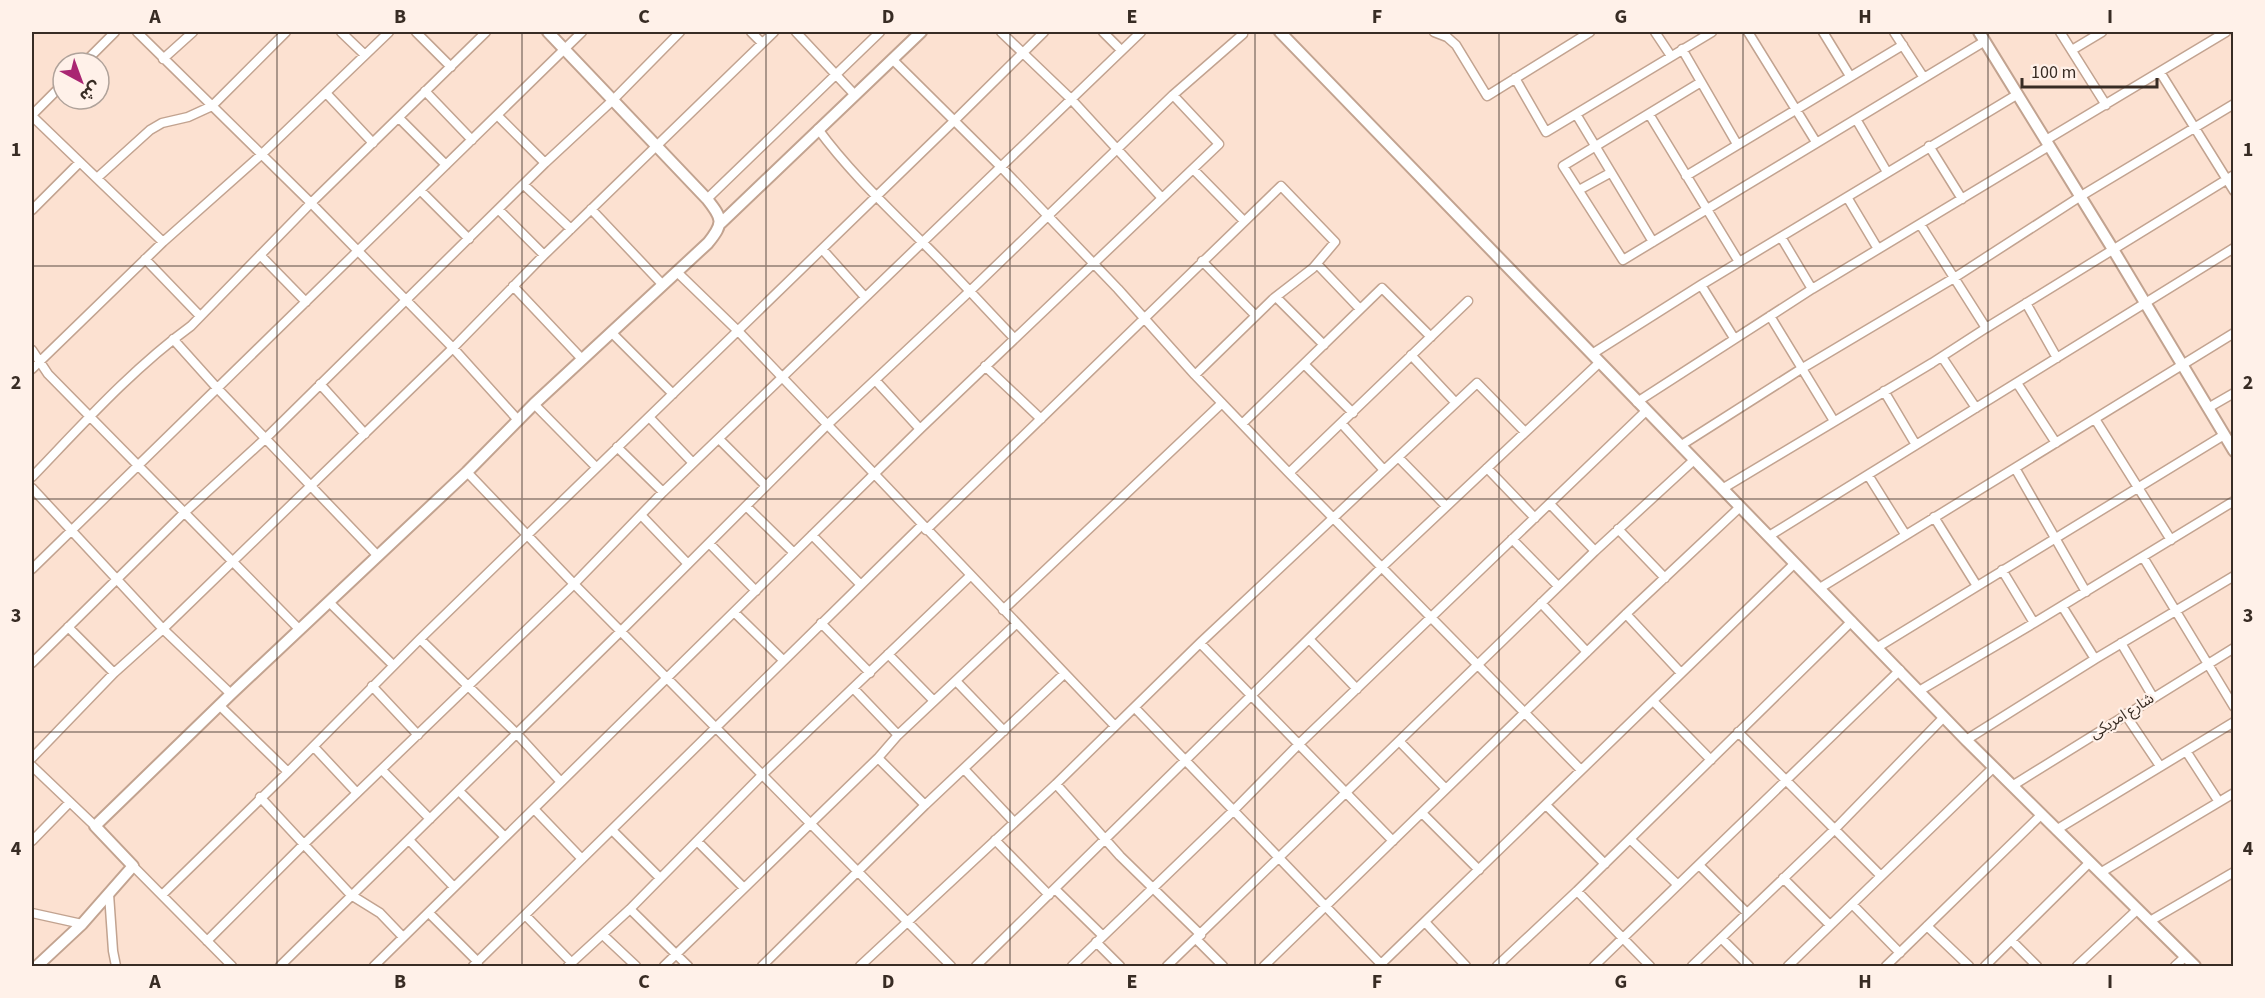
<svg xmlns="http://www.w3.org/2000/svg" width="2265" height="998" font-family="'Source Sans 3','Noto Sans Arabic',sans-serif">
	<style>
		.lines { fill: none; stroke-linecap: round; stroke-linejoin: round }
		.street-casing { stroke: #c2a390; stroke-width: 11 }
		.secondary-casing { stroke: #c2a390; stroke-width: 14 }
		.street { stroke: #fff; stroke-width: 8 }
		.secondary { stroke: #fff; stroke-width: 10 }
		.grid { fill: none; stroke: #382c24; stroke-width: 1.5; stroke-opacity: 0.55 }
		.labels { text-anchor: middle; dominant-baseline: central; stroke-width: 4.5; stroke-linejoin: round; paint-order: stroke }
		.street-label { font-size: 15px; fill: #382c24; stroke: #fff1e9 }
		.neatline { fill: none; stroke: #382c24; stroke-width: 2 }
		.grid-label { font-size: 20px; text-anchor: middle; font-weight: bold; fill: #382c24 }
	</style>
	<rect width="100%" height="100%" fill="#fce1d1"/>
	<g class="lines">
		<defs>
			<path id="street" d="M 137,32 L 311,203 L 453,348 L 518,420
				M 341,32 L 365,55
				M 416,32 L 451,67
				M 751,32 L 762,43
				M 796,32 L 854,94
				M 1001,32 L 1071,99 L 1162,198
				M 1103,32 L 1121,50
				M 1434,32 L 1447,37 L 1456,45 L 1487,96 L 1590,32
				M 1655,32 L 1671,56
				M 1748,32 L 1816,142
				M 1823,32 L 1850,76
				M 1894,32 L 1924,78
				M 2060,32 L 2106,105
				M 1682,49 L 1737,144
				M 2072,50 L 2102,32
				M 163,59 L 193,32
				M 892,59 L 1002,168 L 1118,289 L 1195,375 L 1289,473 L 1581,770
				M 84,63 L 115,32
				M 2160,72 L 2234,191
				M 1515,78 L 1546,132 L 1712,32
				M 1701,82 L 1563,166 L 1623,260 L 1985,41
				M 425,91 L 472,140
				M 326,93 L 373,143
				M 1576,114 L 1653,242
				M 1649,114 L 1739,262
				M 32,115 L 63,84
				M 497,115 L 545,163
				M 32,116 L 163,242
				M 399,118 L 446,165
				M 1856,119 L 1887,172
				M 818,129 C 848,170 885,205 921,241 C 953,272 983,306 1014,338
				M 2046,140 L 2226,32
				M 1929,146 L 1962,199
				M 1193,169 L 1244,221
				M 1686,176 L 1903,45
				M 97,178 L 150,130 L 162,123 L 188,117 L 212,106 L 286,32
				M 524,185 L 571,229
				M 1579,190 L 1610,173
				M 421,191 L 469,239
				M 1847,197 L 1878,249
				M 707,199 L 880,32
				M 591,209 L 663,285
				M 32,210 L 80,162
				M 499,210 L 544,255
				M 1920,224 L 1986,328
				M 1781,237 L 1812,289
				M 822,249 L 865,297
				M 260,255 L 306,302
				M 145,259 L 200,316
				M 1202,261 L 1255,315
				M 1317,264 L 1360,309
				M 677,272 L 738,331 L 1115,726
				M 1701,285 L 1734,338
				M 513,286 L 582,359
				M 1276,297 L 1324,345
				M 2026,303 L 2057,358
				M 1770,316 L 1834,421
				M 611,332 L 673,394
				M 173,339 L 217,388 L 377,555
				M 32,350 L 48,374 L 300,630
				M 1592,354 L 1701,285 L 2018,94
				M 1411,355 L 1455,402
				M 1942,357 L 1976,408
				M 1304,364 L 1353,413
				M 985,366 L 1041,419
				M 32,369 L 163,242 L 262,154 L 389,32
				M 876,381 L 920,429
				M 2017,383 L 2056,443
				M 320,384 L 365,434
				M 1884,391 L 1916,445
				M 1637,402 L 1812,289 L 2049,146
				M 534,404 L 596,467
				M 2208,408 L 2234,393
				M 649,417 L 693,463
				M 2095,419 L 2171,540
				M 1242,424 L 1382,288 L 1431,337
				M 1342,424 L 1383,469
				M 719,439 L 766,486
				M 1680,446 L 1801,369 L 1954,278 L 2081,196 L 2234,104
				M 617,447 L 663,492
				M 1398,457 L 1446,506
				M 1487,468 L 1535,518
				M 2015,468 L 2086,592
				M 467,472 L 574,584 L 951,966
				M 1289,473 L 1468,301
				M 1868,475 L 1905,534
				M 32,477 C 82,425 132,369 191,326 L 311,203 L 486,32
				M 32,488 L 163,629 L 231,694
				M 1722,489 L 1932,363 L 1986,328 L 2234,175
				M 1550,504 L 1595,551
				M 746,506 L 794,553
				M 641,515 L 688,564
				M 1934,517 L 1977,586
				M 1618,529 L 1665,578
				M 926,530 L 1281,186 L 1335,242 L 1313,268 L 1273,299 L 1195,375
				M 812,535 L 861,585
				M 1769,536 L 2234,248
				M 1512,539 L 1558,586
				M 709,543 L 756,591
				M 2143,557 L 2234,707
				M 32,569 L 582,32
				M 2002,570 L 2034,623
				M 1820,588 L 2234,333
				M 329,602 L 393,665
				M 1541,603 L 1587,652
				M 2062,606 L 2095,659
				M 1003,610 L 1222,403
				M 735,613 L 783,660
				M 1626,614 L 1681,673
				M 821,623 L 870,673
				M 68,627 L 114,673
				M 420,639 L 517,734 L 561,782
				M 1310,640 L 1357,689
				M 1200,643 L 1393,841
				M 2121,643 L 2153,697
				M 1878,647 L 2224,435
				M 888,654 L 934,701
				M 32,663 L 185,512 L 266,438 L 545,163 L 613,100 L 680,32
				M 956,681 L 1004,731
				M 372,686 L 418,735
				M 854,689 L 898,735
				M 1919,691 L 2034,623 L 2234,501
				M 1653,701 L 1711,760
				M 219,705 L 288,772
				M 1135,708 L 1381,964
				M 2125,714 L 2160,766
				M 1738,732 L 1881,876
				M 1966,740 L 2095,659 L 2234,576
				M 1399,741 L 1446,789
				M 314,747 L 357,793
				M 2186,751 L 2219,802
				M 32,758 L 114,673 L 163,629 L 453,348 L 544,255 L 774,32
				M 878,758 L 925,805
				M 32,766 L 95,826
				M 964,769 L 1014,822
				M 382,770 L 430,819
				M 1056,784 L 1120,856 L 1201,935
				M 2012,786 L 2234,648
				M 459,791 L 505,837
				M 260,797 L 351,895 L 380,913 L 403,937
				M 1546,805 L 1605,864
				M 534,809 L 582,859
				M 1422,813 L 1479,870
				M 612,830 L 660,878
				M 2056,830 L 2234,722
				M 1630,839 L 1678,885
				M 409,840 L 454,887
				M 995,840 L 1049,895
				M 32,841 L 70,802
				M 697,841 L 744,888
				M 1699,865 L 1747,913
				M 133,866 L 232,966
				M 2100,873 L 2234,793
				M 1783,878 L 1830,925
				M 1055,889 L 1103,936
				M 1577,891 L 1650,966
				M 109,894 L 113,951 L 116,966
				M 162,895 L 288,772 L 420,639 L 954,121 L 1044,32
				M 1852,904 L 1900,953
				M 630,909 L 688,966
				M 32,913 L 82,924
				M 429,913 L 478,962
				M 526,916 L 572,963
				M 2150,921 L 2234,872
				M 1425,922 L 1466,966
				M 1927,926 L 1969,966
				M 603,935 L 636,966
				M 1721,938 L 1749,966
				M 1196,939 L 1223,966
				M 207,941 L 304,844 L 574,584 L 663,492 L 1141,32
				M 2012,941 L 2037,966
				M 1096,942 L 1120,966
				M 280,966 L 621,631 L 827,425 L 970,291 L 1173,95 L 1243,34
				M 374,966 L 920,429 L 1219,144 L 1173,95
				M 473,966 L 922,525
				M 568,966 L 630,909 L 762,775 L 970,576
				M 664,966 L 878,758 L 898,735 L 1016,624
				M 762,966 L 925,805 L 1064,674
				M 860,966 L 1056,784 L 1200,643 L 1477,383 L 1525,432
				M 976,966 L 1383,566 L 1600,362
				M 1072,966 L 1233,811 L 1299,744 L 1646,411
				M 1167,966 L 1595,551 L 1694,460
				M 1264,966 L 1626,614 L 1740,507
				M 1379,966 L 1795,563
				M 1497,966 L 1577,891 L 1852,621
				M 1594,966 L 1900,670
				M 1692,966 L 1835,829 L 1944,717
				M 1788,966 L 1994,767
				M 1886,966 L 2041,815
				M 1985,966 L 2089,863
				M 2077,966 L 2138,909
				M 2175,966 L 2185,957"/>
			<path id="secondary" d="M 1280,32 L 1966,740 L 2195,966
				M 1979,32 L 2114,251 L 2234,451
				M 721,223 L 921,32
				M 37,966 L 82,924 L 133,866 L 95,826 L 231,694 L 467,472 L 534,404 L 708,243 C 724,223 723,219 707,199 L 548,32"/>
		</defs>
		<use href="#street" class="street-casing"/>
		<use href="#secondary" class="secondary-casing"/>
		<use href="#street" class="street"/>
		<use href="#secondary" class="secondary"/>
	</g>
	<path class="grid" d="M 277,32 L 277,966M 522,32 L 522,966M 766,32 L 766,966M 1010,32 L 1010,966M 1255,32 L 1255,966M 1499,32 L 1499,966M 1743,32 L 1743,966M 1988,32 L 1988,966M 32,266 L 2234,266M 32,499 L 2234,499M 32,732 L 2234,732"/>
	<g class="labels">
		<g class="street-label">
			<text transform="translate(2122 716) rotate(-32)">شارع امريكى</text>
		</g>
	</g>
	<rect width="2265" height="998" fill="none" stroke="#fff1e9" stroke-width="66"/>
	<g transform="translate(81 81) rotate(139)"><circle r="28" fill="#fff1e9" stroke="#afa29a" stroke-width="1.5"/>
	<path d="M0-4.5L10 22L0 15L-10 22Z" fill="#a92672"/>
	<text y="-9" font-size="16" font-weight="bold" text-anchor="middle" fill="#382c24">ش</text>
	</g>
	<path d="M2022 78v9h135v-9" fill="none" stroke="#382c24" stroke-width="3"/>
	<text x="2031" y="78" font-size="18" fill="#382c24" stroke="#fff1e9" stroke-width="4.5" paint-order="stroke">100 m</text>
	<rect x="33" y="33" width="2199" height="932" class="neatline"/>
	<g class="grid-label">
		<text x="155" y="23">A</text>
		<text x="400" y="23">B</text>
		<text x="644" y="23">C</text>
		<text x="888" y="23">D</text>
		<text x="1132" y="23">E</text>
		<text x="1377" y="23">F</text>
		<text x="1621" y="23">G</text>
		<text x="1865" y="23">H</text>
		<text x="2110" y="23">I</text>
		<text x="16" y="156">1</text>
		<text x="2248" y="156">1</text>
		<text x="16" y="389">2</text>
		<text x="2248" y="389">2</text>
		<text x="16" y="622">3</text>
		<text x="2248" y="622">3</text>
		<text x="16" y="855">4</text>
		<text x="2248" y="855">4</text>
		<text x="155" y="988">A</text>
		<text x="400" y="988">B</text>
		<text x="644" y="988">C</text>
		<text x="888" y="988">D</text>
		<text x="1132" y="988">E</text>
		<text x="1377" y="988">F</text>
		<text x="1621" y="988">G</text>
		<text x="1865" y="988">H</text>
		<text x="2110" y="988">I</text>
	</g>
</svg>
